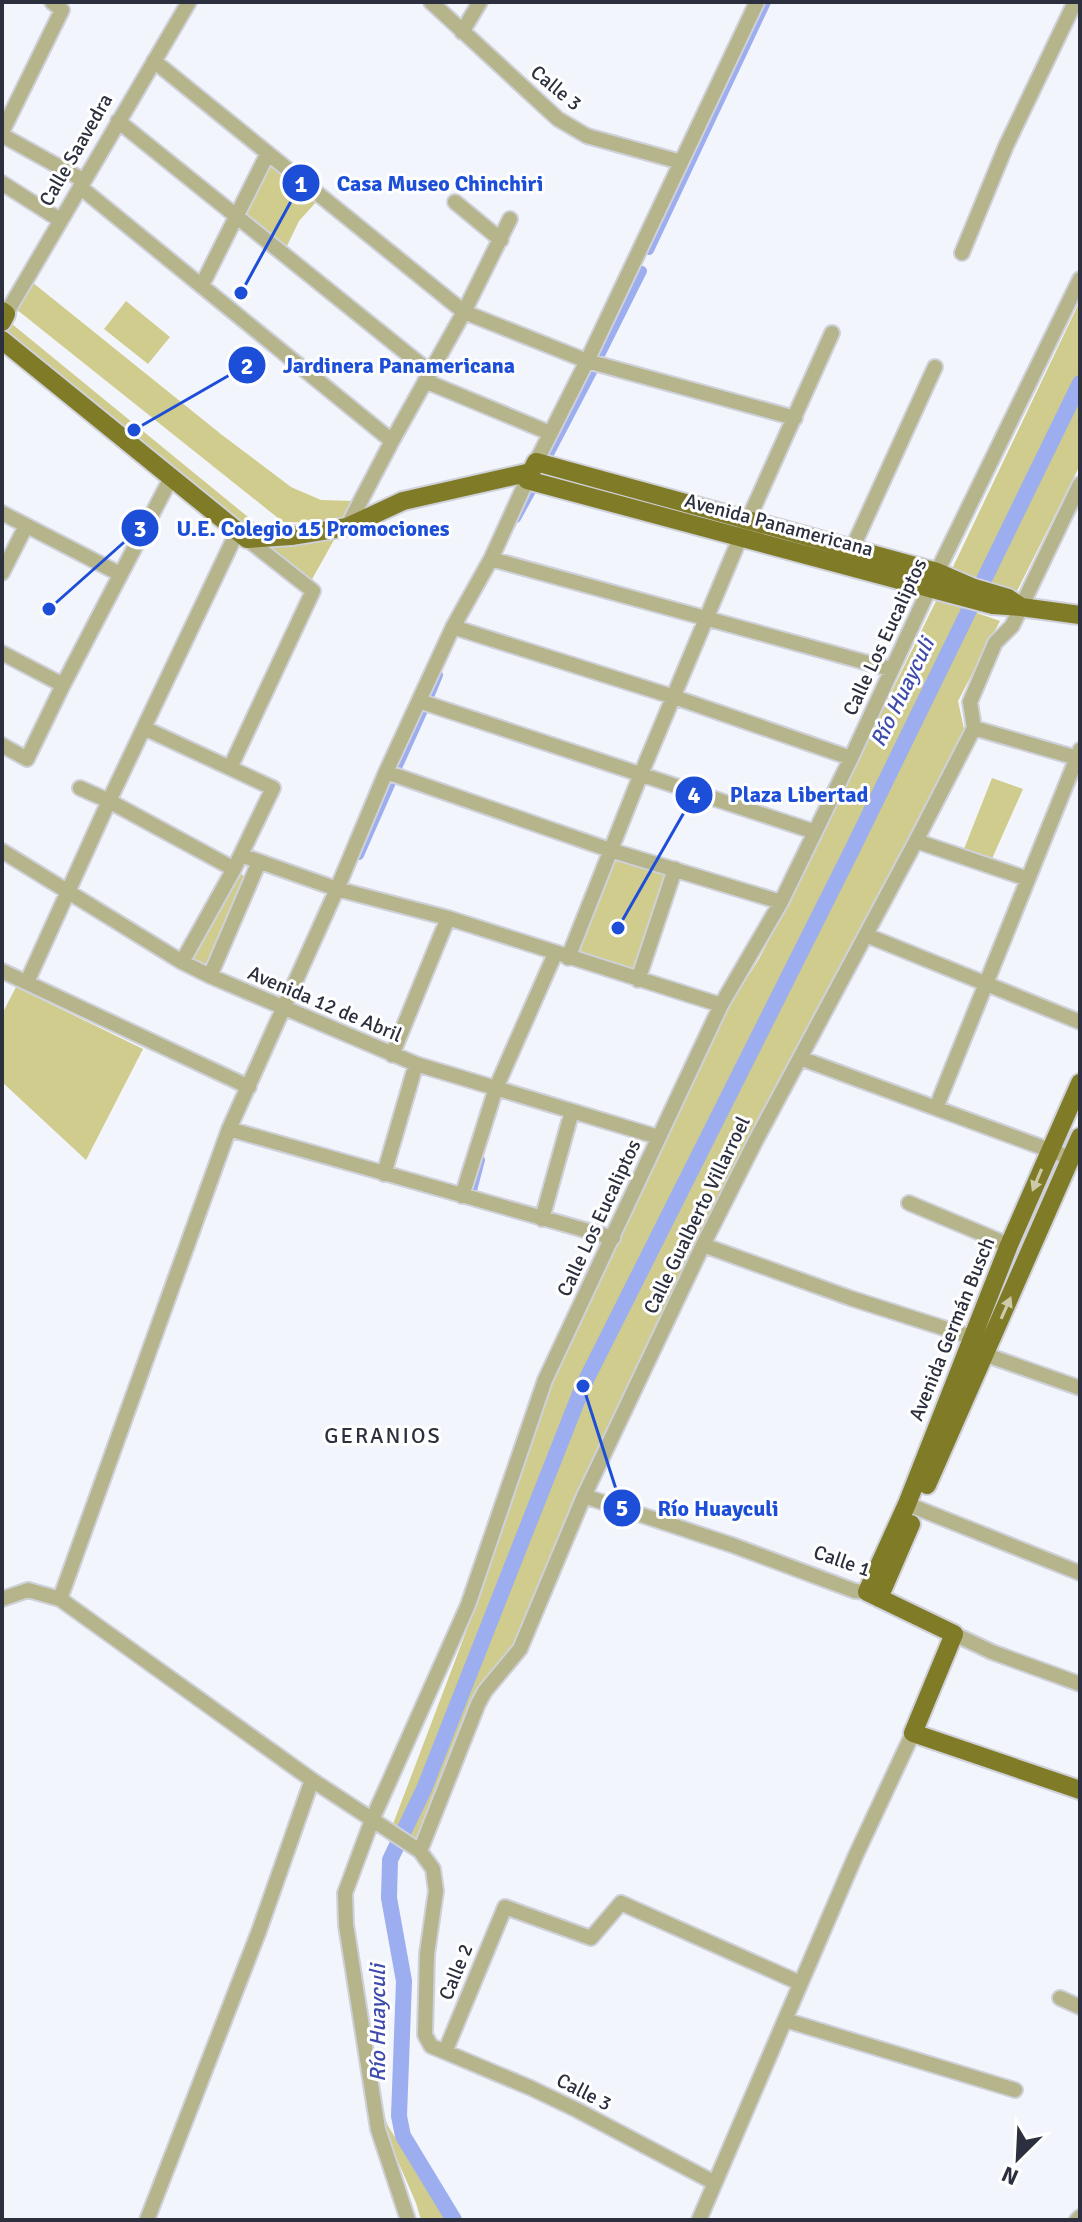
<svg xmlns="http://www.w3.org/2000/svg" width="1082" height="2222" font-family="Signika,sans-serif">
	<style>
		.green { fill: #cfcc8e }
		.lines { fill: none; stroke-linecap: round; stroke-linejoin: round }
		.canal { stroke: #9cadf0; stroke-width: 10 }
		.river { stroke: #9cadf0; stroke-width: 16 }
		.minor-casing { stroke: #cfd1da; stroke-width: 18 }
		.major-casing { stroke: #cfd1da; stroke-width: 22 }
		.minor { stroke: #b5b48b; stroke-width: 14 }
		.major { stroke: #807b26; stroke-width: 18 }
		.oneway { fill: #cccaa8 }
		.labels { text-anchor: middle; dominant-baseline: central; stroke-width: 6; stroke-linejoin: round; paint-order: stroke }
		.street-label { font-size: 20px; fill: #2c2f3d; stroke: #fff }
		.water-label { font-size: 22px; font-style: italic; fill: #3e4bac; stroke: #fff }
		.neighbourhood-label { font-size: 22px; letter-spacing: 2px; fill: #2c2f3d; stroke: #fff }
		.leader { fill: none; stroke: #1d4ed8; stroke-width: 3 }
		.callout-dot { fill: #1d4ed8; stroke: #fff; stroke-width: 3 }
		.mark-label { font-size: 24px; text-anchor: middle; font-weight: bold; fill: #fff }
		.callout-label { font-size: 22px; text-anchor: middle; font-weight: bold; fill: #1d4ed8; stroke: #fff; stroke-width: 6; stroke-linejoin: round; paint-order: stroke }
	</style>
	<rect width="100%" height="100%" fill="#f3f5fc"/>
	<path class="green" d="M 272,163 L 318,200 L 299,221 L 286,248 L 246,215 L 244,210 L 268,165 Z
		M 32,282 L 222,435 L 291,487 L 321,500 L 353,501 L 341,523 L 283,522 L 16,309 Z
		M 126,301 L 170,337 L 148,364 L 104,329 Z
		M 1080,301 L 1080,465 L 1017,591 L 952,569 Z
		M 12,324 L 259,526 L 248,528 L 7,333 Z
		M 334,540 L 311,581 L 267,547 L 292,542 Z
		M 937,599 L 1000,621 L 958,701 L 964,729 L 859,934 L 736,1168 L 574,1497 L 516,1654 L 484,1682 L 417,1840 L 393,1824 L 480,1595 L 550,1385 L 728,1008 L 759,959 L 788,904 Z
		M 992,778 L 1023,789 L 991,861 L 964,849 Z
		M 614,859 L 667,875 L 634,970 L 578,953 Z
		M 239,873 L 246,877 L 208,965 L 192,958 Z
		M 16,987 L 143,1049 L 86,1160 L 2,1082 L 2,1014 Z
		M 380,2104 L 388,2126 L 446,2220 L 421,2220 L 416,2203 L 384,2129 Z"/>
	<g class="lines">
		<path class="canal" d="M 649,250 L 766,2
			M 599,357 L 642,271
			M 548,456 L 593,370
			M 516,518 L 532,489
			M 428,699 L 438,675
			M 396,770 L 424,708
			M 359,855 L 392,780
			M 479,1196 L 471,1194 L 480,1160"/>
		<path class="river" d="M 454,2220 L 403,2136 L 399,2116 L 404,1981 L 389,1898 L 390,1860 L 424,1789 L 583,1386 L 852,850 L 1080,383"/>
		<defs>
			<path id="minor" d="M 431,2 L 558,119 L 587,136 L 681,162
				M 462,32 L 480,2
				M 154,61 L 464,312 L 587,361 L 795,418
				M 118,121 L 430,372
				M 2,132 L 62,10 L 52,2
				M 2,135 L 83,180
				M 2,183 L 60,220
				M 80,187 L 392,441
				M 455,202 L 501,240
				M 962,253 L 1006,146 L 1075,2
				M 202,285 L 268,153
				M 6,314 L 189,2
				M 425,381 L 550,433
				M 536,462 L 587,361 L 757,2
				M 2,513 L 120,574
				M 347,527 L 392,441 L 464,312 L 510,219
				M 852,549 L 935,367
				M 491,559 L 890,669
				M 2,573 L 26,526
				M 453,627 L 674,697 L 851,758
				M 2,653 L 63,685
				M 419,701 L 815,832
				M 144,728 L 273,788 L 234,869 L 182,962
				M 974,728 L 1077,758
				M 2,745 L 27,759 L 63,685 L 172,476
				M 230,768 L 313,591 L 247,539
				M 386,772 L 610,850 L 781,902
				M 80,788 L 109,801 L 234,869
				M 916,841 L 1028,879
				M 2,851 L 182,962 L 210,976 L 416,1064 L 658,1137
				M 241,855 L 337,889 L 448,918 L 721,1005
				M 866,935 L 1080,1022
				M 568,958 L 641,774 L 740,538 L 832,333
				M 2,971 L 249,1087
				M 210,976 L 259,862
				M 638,980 L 675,869
				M 27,982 L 109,801 L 238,530
				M 392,1055 L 448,918
				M 800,1058 L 1071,1158
				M 936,1108 L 1080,750
				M 229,1129 L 613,1238
				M 384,1174 L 416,1064
				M 462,1196 L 496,1088 L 555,954
				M 909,1203 L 1009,1245
				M 542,1219 L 572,1111
				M 703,1245 L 850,1298 L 981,1340
				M 975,1351 L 1080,1388
				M 584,1496 L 732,1545 L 855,1591 L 867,1592
				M 907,1504 L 1080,1573
				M 2,1599 L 28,1590 L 60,1599 L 312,1780 L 420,1851 L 433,1869 L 436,1891 L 427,1954 L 425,2035 L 431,2046 L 531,2088 L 577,2110 L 715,2183
				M 60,1599 L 229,1129 L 337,889 L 386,772 L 453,627 L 491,559 L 527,480
				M 954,1634 L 992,1652 L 1080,1684
				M 420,1851 L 478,1704 L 485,1691 L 520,1649 L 584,1496 L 703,1245 L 755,1142 L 916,841 L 974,728 L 970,702 L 995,643 L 1012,626 L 1080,484
				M 1060,1998 L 1080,2007
				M 785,2020 L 1015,2090
				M 445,2052 L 505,1907 L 591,1938 L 621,1903 L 800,1983
				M 147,2220 L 259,1931 L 312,1780
				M 408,2220 L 378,2129 L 346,1925 L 345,1893 L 372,1820 L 468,1605 L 545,1380 L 721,1005 L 781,902 L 851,758 L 937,572 L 1080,279
				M 699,2220 L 855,1857 L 913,1733
				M 1077,2220 L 1080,2217"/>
			<path id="major" d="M 2,311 L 6,314 L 2,322
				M 2,340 L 247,539 L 291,536 L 347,527 L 403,501 L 531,472
				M 536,462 L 937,572 L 974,588 L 1008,598 L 1021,607 L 993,605 L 929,588 L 527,480 Z
				M 1021,607 L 1080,615
				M 1080,1083 L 1009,1245 L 907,1504 L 867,1592 L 954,1634 L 913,1733 L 1080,1790
				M 927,1485 L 1080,1137
				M 879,1598 L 911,1524"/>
		</defs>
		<use href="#minor" class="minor-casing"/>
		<use href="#major" class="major-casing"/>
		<use href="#minor" class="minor"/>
		<use href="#major" class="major"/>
	</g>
	<defs><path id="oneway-solid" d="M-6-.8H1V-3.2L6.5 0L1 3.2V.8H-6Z" transform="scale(2)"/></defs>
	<g class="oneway">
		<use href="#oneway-solid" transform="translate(1037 1180) rotate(113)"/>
		<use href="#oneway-solid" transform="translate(1006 1308) rotate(-66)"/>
	</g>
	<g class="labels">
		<g class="street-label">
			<text transform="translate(556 88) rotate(39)">Calle 3</text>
			<text transform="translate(76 150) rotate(-60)">Calle Saavedra</text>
			<text transform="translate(779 525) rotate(15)">Avenida Panamericana</text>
			<text transform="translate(885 637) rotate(-65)">Calle Los Eucaliptos</text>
			<text transform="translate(325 1004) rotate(23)">Avenida 12 de Abril</text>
			<text transform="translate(697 1215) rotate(-64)">Calle Gualberto Villarroel</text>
			<text transform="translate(599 1218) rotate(-65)">Calle Los Eucaliptos</text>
			<text transform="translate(952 1329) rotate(-68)">Avenida Germán Busch</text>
			<text transform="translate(842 1561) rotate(19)">Calle 1</text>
			<text transform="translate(456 1972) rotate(-68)">Calle 2</text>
			<text transform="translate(584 2092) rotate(27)">Calle 3</text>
		</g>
		<g class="water-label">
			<text transform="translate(902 692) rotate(-64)">Río Huayculi</text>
			<text transform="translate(377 2023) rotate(-90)">Río Huayculi</text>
		</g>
		<g class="neighbourhood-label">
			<text x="383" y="1435">GERANIOS</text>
		</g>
	</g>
	<path class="leader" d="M241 293L301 183M134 430L247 365M49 609L140 528M618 928L694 795M583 1386L622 1508"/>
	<g class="callout-dot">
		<circle cx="241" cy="293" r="8"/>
		<circle cx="134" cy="430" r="8"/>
		<circle cx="49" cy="609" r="8"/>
		<circle cx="618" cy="928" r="8"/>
		<circle cx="583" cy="1386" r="8"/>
		<circle cx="301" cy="183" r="20"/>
		<circle cx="247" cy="365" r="20"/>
		<circle cx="140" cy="528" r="20"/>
		<circle cx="694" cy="795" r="20"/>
		<circle cx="622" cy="1508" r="20"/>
	</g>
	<g class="mark-label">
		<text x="301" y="192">1</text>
		<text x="247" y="374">2</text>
		<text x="140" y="537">3</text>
		<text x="694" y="803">4</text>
		<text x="622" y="1516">5</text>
	</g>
	<g class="callout-label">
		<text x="440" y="191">Casa Museo Chinchiri</text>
		<text x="399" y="373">Jardinera Panamericana</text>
		<text x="313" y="536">U.E. Colegio 15 Promociones</text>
		<text x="799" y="802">Plaza Libertad</text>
		<text x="718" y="1516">Río Huayculi</text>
	</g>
	<rect width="1082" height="2222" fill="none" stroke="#2c2f3d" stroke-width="8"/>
	<g transform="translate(1018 2158) rotate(204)" stroke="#ffffff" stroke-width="6" paint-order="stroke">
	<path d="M0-6L14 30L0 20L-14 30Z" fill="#2c2f3d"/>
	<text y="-12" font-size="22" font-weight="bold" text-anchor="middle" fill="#2c2f3d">N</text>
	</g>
</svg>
